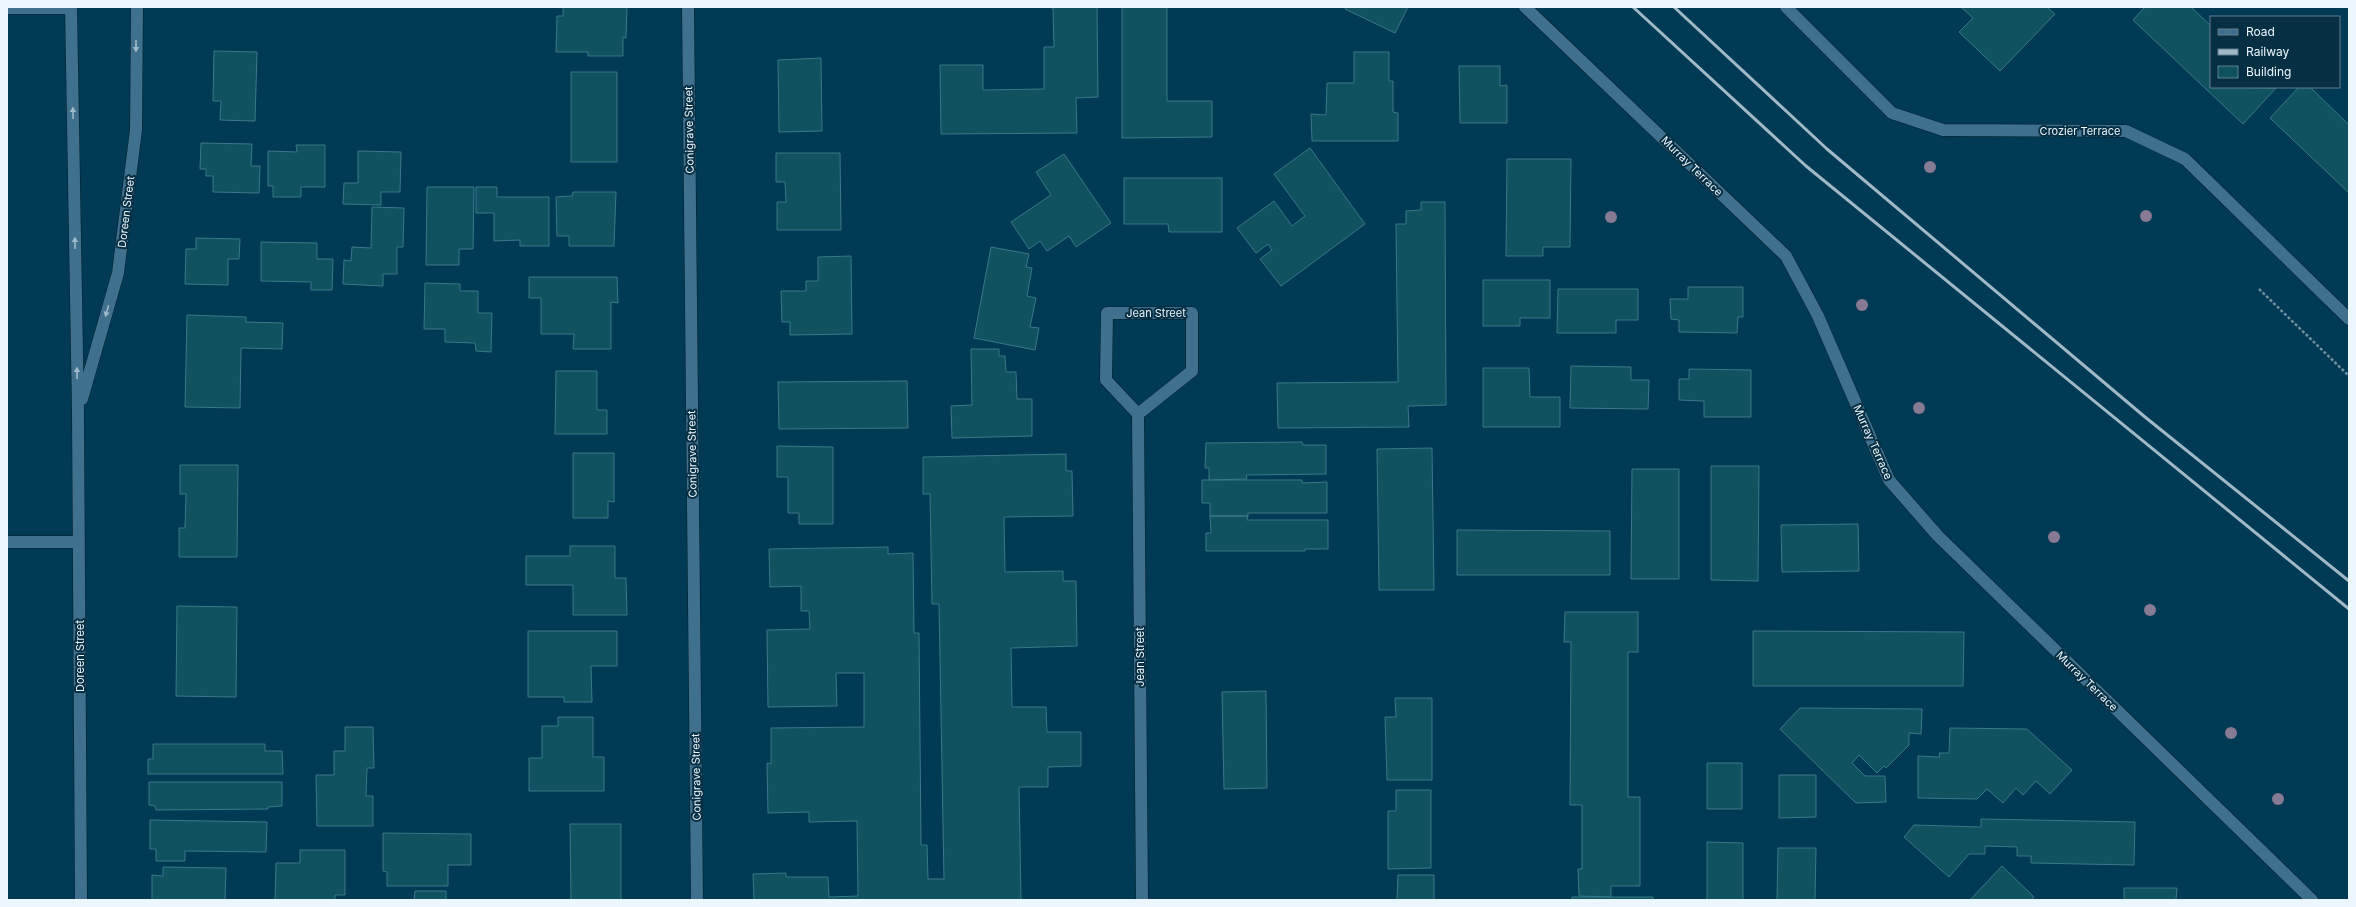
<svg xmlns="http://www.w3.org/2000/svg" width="2356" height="907" font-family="Inter,sans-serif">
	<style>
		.building { fill: #115260; stroke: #387989 }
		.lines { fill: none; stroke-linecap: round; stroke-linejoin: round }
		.minor-casing { stroke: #051f2e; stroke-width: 13 }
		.path { stroke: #6d91a2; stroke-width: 2.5; stroke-dasharray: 3 2; stroke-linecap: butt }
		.minor { stroke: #3f708d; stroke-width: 12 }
		.rail { stroke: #9fb9c6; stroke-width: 3 }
		.tree { fill: #867b93 }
		.oneway { fill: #9ebacb }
		.labels { text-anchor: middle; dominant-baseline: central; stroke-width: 4; stroke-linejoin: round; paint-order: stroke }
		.street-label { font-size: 11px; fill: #ecf7fd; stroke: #072f43 }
	</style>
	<rect width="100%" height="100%" fill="#013a54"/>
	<path class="building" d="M 563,7 L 627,7 L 626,38 L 623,37 L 623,56 L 588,56 L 588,52 L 556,52 L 557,16 L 563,16 Z
		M 1046,7 L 1097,7 L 1098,97 L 1076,98 L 1077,133 L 941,134 L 940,65 L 983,65 L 983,90 L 1044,89 L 1044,47 L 1054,47 L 1053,8 Z
		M 1122,7 L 1167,7 L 1167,101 L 1212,101 L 1212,137 L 1122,138 Z
		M 1346,7 L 1408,7 L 1395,33 L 1345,9 Z
		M 1961,7 L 2047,7 L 2055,14 L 2000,71 L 1959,32 L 1973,18 Z
		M 2145,7 L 2191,7 L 2211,26 L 2211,87 L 2276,88 L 2243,124 L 2133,20 Z
		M 214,51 L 257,52 L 255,121 L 220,120 L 221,101 L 213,101 Z
		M 1354,52 L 1389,52 L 1389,81 L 1393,81 L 1393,112 L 1398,113 L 1398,141 L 1312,141 L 1311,114 L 1326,115 L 1327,83 L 1354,83 Z
		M 821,58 L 822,131 L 779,132 L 778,60 Z
		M 1459,66 L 1500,66 L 1500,86 L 1507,85 L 1507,123 L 1460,123 Z
		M 571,72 L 617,72 L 617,162 L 571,162 Z
		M 2299,87 L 2310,87 L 2349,125 L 2349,193 L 2270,118 Z
		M 201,143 L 252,144 L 251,166 L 260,166 L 259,193 L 213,192 L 213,176 L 206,176 L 206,169 L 200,169 Z
		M 296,145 L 325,145 L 325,187 L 301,187 L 301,197 L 273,197 L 273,186 L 268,186 L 268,151 L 297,152 Z
		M 1310,148 L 1365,224 L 1281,286 L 1260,259 L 1272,250 L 1268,244 L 1256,253 L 1237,228 L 1274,201 L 1292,226 L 1305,216 L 1274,174 Z
		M 358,151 L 401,152 L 400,192 L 381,192 L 381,205 L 343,204 L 344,183 L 358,183 Z
		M 776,153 L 840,153 L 841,230 L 777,230 L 777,202 L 786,202 L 785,182 L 776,182 Z
		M 1064,154 L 1111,223 L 1076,247 L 1069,236 L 1047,251 L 1040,241 L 1029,249 L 1011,222 L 1051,195 L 1036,172 Z
		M 1507,159 L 1571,159 L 1570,247 L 1543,247 L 1543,256 L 1506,256 Z
		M 1124,178 L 1222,178 L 1222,232 L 1169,232 L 1168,224 L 1124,224 Z
		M 427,187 L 474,187 L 473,249 L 459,249 L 459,265 L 426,265 Z
		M 476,187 L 497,187 L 497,197 L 549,197 L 549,246 L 520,246 L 520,240 L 494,241 L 494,213 L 476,213 Z
		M 573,192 L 616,192 L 614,246 L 569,246 L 569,236 L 557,236 L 556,197 L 572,196 Z
		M 1421,202 L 1445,202 L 1446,405 L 1408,406 L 1409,427 L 1278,428 L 1277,383 L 1398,382 L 1396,224 L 1406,224 L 1406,211 L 1421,210 Z
		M 372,207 L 404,208 L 403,247 L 397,247 L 397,274 L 383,274 L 383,286 L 343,284 L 344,260 L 351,261 L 352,247 L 371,248 Z
		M 196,238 L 240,239 L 239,259 L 228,259 L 228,285 L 185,284 L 186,249 L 196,249 Z
		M 261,242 L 317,243 L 317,259 L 333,259 L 332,290 L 311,290 L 311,282 L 261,281 Z
		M 991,247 L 1029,254 L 1026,267 L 1032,268 L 1027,296 L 1036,298 L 1030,327 L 1039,328 L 1035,350 L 974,338 Z
		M 851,256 L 852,334 L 790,335 L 790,322 L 782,322 L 781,291 L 806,291 L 806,281 L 818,281 L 818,257 Z
		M 529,277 L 617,277 L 618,303 L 611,302 L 611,349 L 573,349 L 574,334 L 541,334 L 541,298 L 529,298 Z
		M 1483,280 L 1550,280 L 1550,318 L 1520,318 L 1520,326 L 1483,326 Z
		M 425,283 L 460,284 L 460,291 L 478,291 L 478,313 L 492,313 L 491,352 L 476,351 L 475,343 L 445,342 L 445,329 L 424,329 Z
		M 1688,287 L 1743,287 L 1743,317 L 1738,317 L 1737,333 L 1679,332 L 1679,320 L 1671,319 L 1670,299 L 1688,299 Z
		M 1558,289 L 1638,289 L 1638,320 L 1616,320 L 1616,333 L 1557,333 Z
		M 187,315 L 246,317 L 246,322 L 283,323 L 282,349 L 241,348 L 240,408 L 185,407 Z
		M 971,349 L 999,349 L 999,356 L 1005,356 L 1006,372 L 1016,372 L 1017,399 L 1032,399 L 1032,436 L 952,438 L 951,406 L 972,405 Z
		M 1571,366 L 1631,367 L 1631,380 L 1649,380 L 1648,409 L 1570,408 Z
		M 1483,368 L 1529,368 L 1530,397 L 1560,397 L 1560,427 L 1483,427 Z
		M 1689,369 L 1751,370 L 1751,417 L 1704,417 L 1704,401 L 1679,400 L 1679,379 L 1689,379 Z
		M 556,371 L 597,371 L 597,410 L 607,410 L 607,434 L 555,434 Z
		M 907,381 L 908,428 L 779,429 L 778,382 Z
		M 1302,442 L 1303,445 L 1326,445 L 1326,474 L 1246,475 L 1247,479 L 1209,480 L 1209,468 L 1205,468 L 1206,443 Z
		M 777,446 L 833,447 L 833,524 L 799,524 L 799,513 L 788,513 L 788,477 L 777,477 Z
		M 1432,448 L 1434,590 L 1379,590 L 1377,449 Z
		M 573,453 L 614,453 L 614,502 L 608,501 L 608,518 L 573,518 Z
		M 1066,454 L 1066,471 L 1072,471 L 1073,516 L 1004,517 L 1005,572 L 1063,571 L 1063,581 L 1076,581 L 1077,646 L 1011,648 L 1012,707 L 1046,707 L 1047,732 L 1081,732 L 1081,766 L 1048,767 L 1048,787 L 1019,787 L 1021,900 L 754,900 L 753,874 L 786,873 L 786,877 L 828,877 L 829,897 L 858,896 L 857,821 L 809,822 L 809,812 L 768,813 L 767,763 L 771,764 L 771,728 L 864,727 L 864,673 L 836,673 L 837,706 L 768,707 L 767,630 L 810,629 L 809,611 L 801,611 L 801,586 L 770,587 L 769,549 L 888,547 L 888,554 L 913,553 L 914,633 L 919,633 L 921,845 L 927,845 L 928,879 L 944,879 L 939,604 L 932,604 L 930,494 L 923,494 L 923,457 Z
		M 180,465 L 238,465 L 237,557 L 179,557 L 179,528 L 185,528 L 186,494 L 180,494 Z
		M 1711,466 L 1759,466 L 1758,581 L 1711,580 Z
		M 1632,469 L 1679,469 L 1679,579 L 1631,579 Z
		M 1202,480 L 1302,480 L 1302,483 L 1327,482 L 1327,513 L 1248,513 L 1248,516 L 1210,516 L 1210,503 L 1202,503 Z
		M 1210,516 L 1248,516 L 1247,520 L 1328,520 L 1328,549 L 1305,549 L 1305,551 L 1206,551 L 1206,533 L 1211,533 Z
		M 1858,524 L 1859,571 L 1782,572 L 1781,525 Z
		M 1457,530 L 1610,531 L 1610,575 L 1457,575 Z
		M 570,546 L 615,546 L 615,578 L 626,578 L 627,615 L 573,615 L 573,585 L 526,585 L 526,556 L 570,556 Z
		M 177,606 L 237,607 L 236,697 L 176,696 Z
		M 1565,612 L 1638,612 L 1638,652 L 1628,652 L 1628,797 L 1640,797 L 1640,886 L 1611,886 L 1611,897 L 1579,896 L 1578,869 L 1582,869 L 1582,805 L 1570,805 L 1571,642 L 1564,642 Z
		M 528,631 L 617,631 L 617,666 L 591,666 L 592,702 L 564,702 L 564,697 L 528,697 Z
		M 1753,631 L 1964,632 L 1963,686 L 1753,686 Z
		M 1266,691 L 1267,788 L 1224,789 L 1222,692 Z
		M 1395,698 L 1432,698 L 1432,780 L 1387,780 L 1385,717 L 1396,717 Z
		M 1800,708 L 1922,709 L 1921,734 L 1909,733 L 1909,745 L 1886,768 L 1884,766 L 1877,773 L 1859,755 L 1852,763 L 1865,776 L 1885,776 L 1886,802 L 1856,803 L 1780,729 Z
		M 558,717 L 593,717 L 593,757 L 604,757 L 604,791 L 529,791 L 529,758 L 542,758 L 542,726 L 558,726 Z
		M 345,727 L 373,727 L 374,768 L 367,768 L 366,796 L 373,796 L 373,826 L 317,826 L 316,775 L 334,775 L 334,751 L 345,751 Z
		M 1950,728 L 2027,729 L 2072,770 L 2050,794 L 2036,781 L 2023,795 L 2016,788 L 2003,803 L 1987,789 L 1977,799 L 1918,798 L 1918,756 L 1940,757 L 1939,753 L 1949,753 Z
		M 153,744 L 265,744 L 265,751 L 282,751 L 283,774 L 148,774 L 148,759 L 153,759 Z
		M 1707,763 L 1742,763 L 1742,809 L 1707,809 Z
		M 1779,775 L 1816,775 L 1816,817 L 1779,818 Z
		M 149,782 L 282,782 L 282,806 L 268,807 L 268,809 L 156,810 L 155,806 L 149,805 Z
		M 1396,790 L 1431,790 L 1431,868 L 1388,869 L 1388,811 L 1396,811 Z
		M 1981,819 L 2135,822 L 2134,865 L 2031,863 L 2031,856 L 2017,856 L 2017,847 L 1985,846 L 1985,854 L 1969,854 L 1949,877 L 1904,837 L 1914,825 L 1981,827 Z
		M 150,820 L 267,822 L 266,852 L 185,851 L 185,861 L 156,861 L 156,849 L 150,849 Z
		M 570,824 L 621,824 L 621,900 L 571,900 Z
		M 383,833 L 471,834 L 471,865 L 448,865 L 448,886 L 387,886 L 387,872 L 383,871 Z
		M 1707,842 L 1743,843 L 1743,900 L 1707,900 Z
		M 1778,848 L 1816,848 L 1815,900 L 1777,900 Z
		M 300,850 L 345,850 L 345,895 L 335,895 L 335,900 L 275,900 L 276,863 L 300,863 Z
		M 2002,866 L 2034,897 L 2031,900 L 1970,900 Z
		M 163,867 L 226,868 L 225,900 L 152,900 L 152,875 L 163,876 Z
		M 1398,875 L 1434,875 L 1434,900 L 1397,900 Z
		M 2124,888 L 2177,888 L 2176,900 L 2124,900 Z
		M 415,891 L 446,891 L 446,900 L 414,900 Z
		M 1572,897 L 1653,897 L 1653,900 L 1572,900 Z"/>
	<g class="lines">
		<defs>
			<path id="minor" d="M 71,7 L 78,412 L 81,900
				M 688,7 L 697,900
				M 1525,7 L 1786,256 L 1818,316 L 1889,480 L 1938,536 L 2312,900
				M 1786,7 L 1892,113 L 1943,130 L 2126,131 L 2185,159 L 2349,319
				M 7,8 L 71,8
				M 82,399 L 118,273 L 136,130 L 137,7
				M 1138,414 L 1192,371 L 1192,313 L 1107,313 L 1106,380 L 1138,414 L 1142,900
				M 7,542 L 79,542"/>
		</defs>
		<use href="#minor" class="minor-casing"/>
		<path class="path" d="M 2259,289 L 2349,376"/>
		<use href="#minor" class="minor"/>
		<path class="rail" d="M 1633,7 L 1806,166 L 2349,609
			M 1674,7 L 1827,149 L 2145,417 L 2349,581"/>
	</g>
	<g class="tree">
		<circle cx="1930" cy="167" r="6"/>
		<circle cx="2146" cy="216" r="6"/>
		<circle cx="1611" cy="217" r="6"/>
		<circle cx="1862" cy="305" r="6"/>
		<circle cx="1919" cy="408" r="6"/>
		<circle cx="2054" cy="537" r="6"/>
		<circle cx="2150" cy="610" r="6"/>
		<circle cx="2231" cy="733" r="6"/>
		<circle cx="2278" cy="799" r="6"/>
	</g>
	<defs><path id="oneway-solid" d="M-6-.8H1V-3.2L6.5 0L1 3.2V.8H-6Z"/></defs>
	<g class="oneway">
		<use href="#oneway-solid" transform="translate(136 46) rotate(90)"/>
		<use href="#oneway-solid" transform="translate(73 113) rotate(-91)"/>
		<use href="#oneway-solid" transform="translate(75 243) rotate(-91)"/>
		<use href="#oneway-solid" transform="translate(107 311) rotate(106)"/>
		<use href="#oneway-solid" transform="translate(77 373) rotate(-91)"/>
	</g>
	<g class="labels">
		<g class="street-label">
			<text transform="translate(689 130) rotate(-91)">Conigrave Street</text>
			<text x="2080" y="131">Crozier Terrace</text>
			<text transform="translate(1692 166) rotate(44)">Murray Terrace</text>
			<text transform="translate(126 212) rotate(-83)">Doreen Street</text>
			<text x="1156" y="313">Jean Street</text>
			<text transform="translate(1873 442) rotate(66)">Murray Terrace</text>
			<text transform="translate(692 454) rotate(-91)">Conigrave Street</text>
			<text transform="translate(80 656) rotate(-90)">Doreen Street</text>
			<text transform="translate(1140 657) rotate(-90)">Jean Street</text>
			<text transform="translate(2087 681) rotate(44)">Murray Terrace</text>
			<text transform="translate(696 777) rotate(-91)">Conigrave Street</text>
		</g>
	</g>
	<rect width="2356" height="907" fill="none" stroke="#ecf7fd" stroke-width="16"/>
	<rect x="2210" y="16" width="130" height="72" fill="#072f43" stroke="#637f8d"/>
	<rect x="2218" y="29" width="20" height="6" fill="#3f708d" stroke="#637f8d"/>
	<text x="2246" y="36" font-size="12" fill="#ecf7fd">Road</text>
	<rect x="2218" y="49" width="20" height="6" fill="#9fb9c6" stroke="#637f8d"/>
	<text x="2246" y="56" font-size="12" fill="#ecf7fd">Railway</text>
	<rect x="2218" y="66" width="20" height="12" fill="#115260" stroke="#637f8d"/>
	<text x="2246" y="76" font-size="12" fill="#ecf7fd">Building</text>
</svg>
